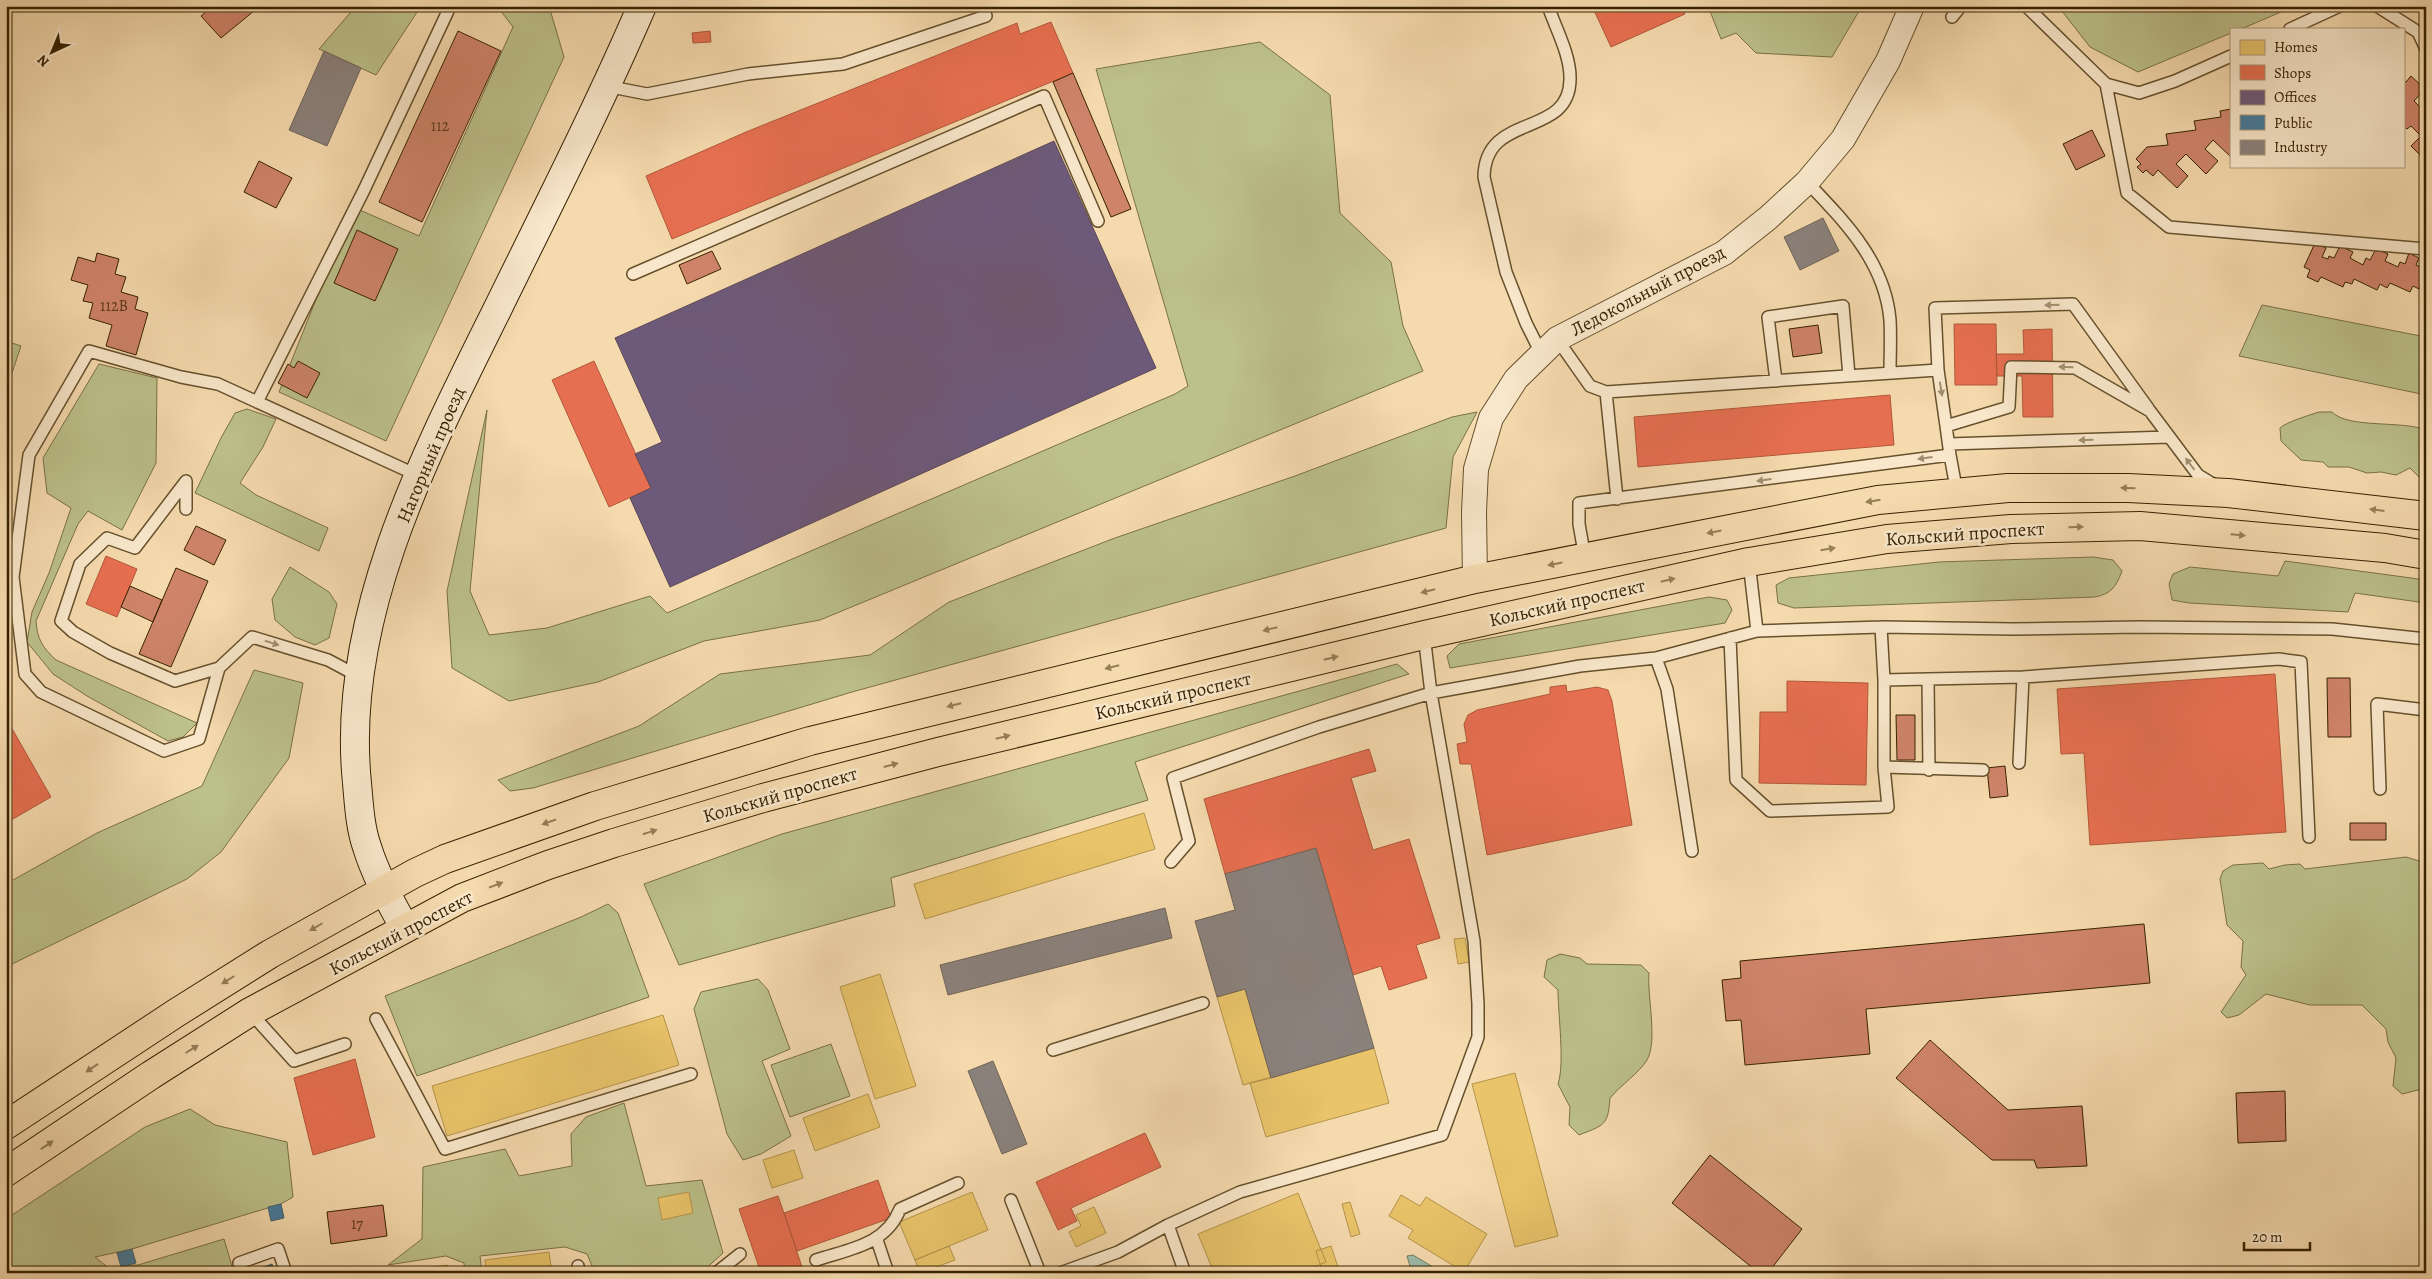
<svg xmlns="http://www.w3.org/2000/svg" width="2432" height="1279" font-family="Alegreya,serif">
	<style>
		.green { fill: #bcc08a; stroke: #7a7145 }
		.water { fill: #9cbba9; stroke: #747e65 }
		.homes { fill: #e9c46a; stroke: #b4934a }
		.shops { fill: #e76f51; stroke: #b25839 }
		.offices { fill: #6d597a; stroke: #5d4855 }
		.public { fill: #457b9d; stroke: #41606e }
		.industry { fill: #8a817c; stroke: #716457 }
		.building { fill: #cf846a; stroke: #372200 }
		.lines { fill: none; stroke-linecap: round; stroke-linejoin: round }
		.service-casing { stroke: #66502c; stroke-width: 14 }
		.minor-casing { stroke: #66502c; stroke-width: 26 }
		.secondary-casing { stroke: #372200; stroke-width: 30 }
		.primary-casing { stroke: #372200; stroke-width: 30 }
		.service { stroke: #f8e7ca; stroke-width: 11 }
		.minor { stroke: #f8e7ca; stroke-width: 24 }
		.secondary { stroke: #f8e7ca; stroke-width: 28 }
		.primary { stroke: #f5daae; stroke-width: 28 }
		.oneway { fill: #a18e6f }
		.oneway2 { fill: #967e57 }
		.labels { text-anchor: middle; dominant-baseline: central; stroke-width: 5; stroke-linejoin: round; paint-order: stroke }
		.number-label { font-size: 16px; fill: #5d3a1a }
		.street-label { font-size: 19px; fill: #372200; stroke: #f8e7ca }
	</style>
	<rect width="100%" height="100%" fill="#f5daae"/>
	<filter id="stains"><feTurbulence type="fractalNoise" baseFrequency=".004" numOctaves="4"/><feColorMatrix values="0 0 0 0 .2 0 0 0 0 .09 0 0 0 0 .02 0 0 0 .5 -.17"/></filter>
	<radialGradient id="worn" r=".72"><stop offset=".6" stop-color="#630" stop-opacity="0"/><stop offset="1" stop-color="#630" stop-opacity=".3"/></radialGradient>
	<path class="green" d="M 356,6 L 421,6 L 376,75 L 319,49 Z
		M 497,6 L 549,6 L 564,57 L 386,441 L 279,392 L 353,207 L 419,236 L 513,27 Z
		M 1708,6 L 1862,6 L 1832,57 L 1756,53 L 1736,33 L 1721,39 Z
		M 2058,6 L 2295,6 L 2241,29 L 2231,29 L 2231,33 L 2138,72 L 2090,47 Z
		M 1260,42 L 1330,95 L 1340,213 L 1391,262 L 1403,326 L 1423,371 L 820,620 L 704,641 L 598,682 L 509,701 L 452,668 L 447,591 L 487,410 L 470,591 L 489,635 L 547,628 L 650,596 L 667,613 L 1175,394 L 1188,386 L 1096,69 Z
		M 2262,305 L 2426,337 L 2426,395 L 2239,356 Z
		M 6,341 L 21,346 L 12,373 L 6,404 Z
		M 99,364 L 157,378 L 156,463 L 122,530 L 88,511 L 78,524 L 36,621 C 37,639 43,648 56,660 L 197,723 L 183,737 L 168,741 L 87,696 L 53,674 L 27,642 L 32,612 L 49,573 L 71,508 L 47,493 L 43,458 Z
		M 247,409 L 276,419 L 263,447 L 240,483 L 256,495 L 328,528 L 319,551 L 195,493 L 221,438 L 235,413 Z
		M 1477,412 L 1453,457 L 1446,528 L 852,692 L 533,788 L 510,791 L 498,780 L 639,726 L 720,674 L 870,655 L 949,602 L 1115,538 L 1295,476 L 1452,417 Z
		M 2319,412 L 2332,412 C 2349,429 2401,420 2426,430 L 2426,476 L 2419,477 L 2410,468 L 2396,475 L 2381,472 L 2367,473 L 2349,467 L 2328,467 L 2323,462 L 2301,460 L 2281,441 L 2280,428 C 2286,422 2310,415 2319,412 Z
		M 2093,557 L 2113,560 L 2122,571 C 2116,587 2111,594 2095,597 L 1794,608 L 1778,603 L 1776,585 L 1789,578 L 1939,562 Z
		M 2285,561 L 2426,580 L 2426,603 L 2355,593 L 2348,612 L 2189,603 L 2172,600 L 2169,584 L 2173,574 L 2190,567 L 2278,576 Z
		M 290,567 L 329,592 L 337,604 L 329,638 L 315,645 L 295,637 L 275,620 L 272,599 Z
		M 1709,597 L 1727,600 L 1732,610 L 1725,623 L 1450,668 L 1447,656 L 1459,644 Z
		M 1397,664 L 1409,674 L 1135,762 L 1148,800 L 891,878 L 895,906 L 679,965 L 644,884 L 782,834 Z
		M 254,670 L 303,683 L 289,758 L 221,852 L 187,879 L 6,967 L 6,884 L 97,833 L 202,786 Z
		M 2406,857 L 2426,863 L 2426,1088 L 2402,1094 L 2393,1086 L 2396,1058 L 2388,1042 L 2386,1029 L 2362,1005 L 2310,1005 L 2266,994 L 2239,1015 L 2227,1018 L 2221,1012 L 2246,975 L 2241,967 L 2243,941 L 2227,925 L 2220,879 L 2223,871 L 2233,865 L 2263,863 L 2269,869 L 2285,865 L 2300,864 L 2305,869 Z
		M 608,904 L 618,913 L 649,997 L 417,1076 L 385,996 L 581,917 Z
		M 1560,954 L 1580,958 L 1587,964 L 1641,965 L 1649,973 C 1647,996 1658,1041 1647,1060 C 1640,1072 1620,1086 1610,1098 C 1608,1126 1604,1125 1579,1135 L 1569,1125 L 1570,1107 L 1558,1084 C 1565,1063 1558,1015 1558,990 L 1544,977 L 1547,960 Z
		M 758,979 L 768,990 L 790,1049 L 762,1061 L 791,1136 L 761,1154 L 743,1160 L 727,1134 L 694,1009 L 701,992 Z
		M 831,1044 L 850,1096 L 790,1117 L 771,1065 Z
		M 624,1103 L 646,1186 L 702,1180 L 723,1253 L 701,1273 L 595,1273 L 587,1254 L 565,1247 L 480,1256 L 482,1273 L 465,1273 L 464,1263 L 446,1256 L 388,1265 L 422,1239 L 423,1167 L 505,1149 L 519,1176 L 572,1166 L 571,1134 L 586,1117 Z
		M 190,1109 L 215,1125 L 287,1142 L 293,1197 L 281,1204 L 132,1249 L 95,1257 L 111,1270 L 129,1265 L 138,1265 L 224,1239 L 234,1273 L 6,1273 L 6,1219 L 145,1127 Z"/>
	<path class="water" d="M 1413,1255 L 1433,1267 L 1421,1273 L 1412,1273 L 1407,1256 Z"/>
	<path class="homes" d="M 1144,813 L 1155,849 L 925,919 L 914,884 Z
		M 1465,938 L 1469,962 L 1458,964 L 1454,939 Z
		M 880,974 L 916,1086 L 875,1099 L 840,987 Z
		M 1245,989 L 1271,1078 L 1243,1085 L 1217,997 Z
		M 663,1015 L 679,1065 L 447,1136 L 432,1086 Z
		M 1374,1048 L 1389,1103 L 1266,1137 L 1250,1083 Z
		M 1515,1073 L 1558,1236 L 1515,1247 L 1472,1084 Z
		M 868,1094 L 880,1127 L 815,1151 L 803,1118 Z
		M 794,1150 L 803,1178 L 772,1188 L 763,1160 Z
		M 689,1192 L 693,1213 L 662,1220 L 658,1198 Z
		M 972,1192 L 988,1230 L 915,1260 L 899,1222 Z
		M 1298,1193 L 1326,1262 L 1300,1273 L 1214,1273 L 1198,1234 Z
		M 1401,1195 L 1420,1206 L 1426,1197 L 1487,1234 L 1464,1272 L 1408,1238 L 1413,1230 L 1389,1216 Z
		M 1350,1202 L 1360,1234 L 1351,1237 L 1342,1204 Z
		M 1094,1207 L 1106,1233 L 1076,1247 L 1069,1232 L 1081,1226 L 1076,1215 Z
		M 949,1246 L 955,1260 L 920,1273 L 915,1260 Z
		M 1331,1246 L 1340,1273 L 1323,1273 L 1316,1251 Z
		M 549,1252 L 552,1273 L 486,1273 L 485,1260 Z
		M 447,1265 L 448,1273 L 389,1273 Z"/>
	<path class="shops" d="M 1592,6 L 1681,6 L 1685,14 L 1611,47 Z
		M 1051,22 L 1073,73 L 672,239 L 646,176 L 746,132 L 1017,23 L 1020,34 Z
		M 710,31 L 711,42 L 693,43 L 692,33 Z
		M 1954,324 L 1996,324 L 1997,385 L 1955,385 Z
		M 2052,329 L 2053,417 L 2023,417 L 2022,376 L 1997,376 L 1996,354 L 2024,354 L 2023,330 Z
		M 594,361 L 651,488 L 609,507 L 552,380 Z
		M 1890,395 L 1894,445 L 1638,467 L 1634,417 Z
		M 106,556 L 137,569 L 117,617 L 86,604 Z
		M 6,654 L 12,691 L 6,692 Z
		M 2275,674 L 2286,832 L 2090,845 L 2084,753 L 2061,754 L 2057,689 Z
		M 1787,681 L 1868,683 L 1866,785 L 1759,783 L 1760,712 L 1787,712 Z
		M 1566,685 L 1567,692 L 1597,687 L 1608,690 L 1612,701 L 1632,825 L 1487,855 L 1471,764 L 1460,764 L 1457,744 L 1467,742 L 1464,724 L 1468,715 L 1477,710 L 1550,694 L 1550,687 Z
		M 6,718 L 51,797 L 6,823 Z
		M 1369,749 L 1376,771 L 1351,778 L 1373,850 L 1409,839 L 1440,938 L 1416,945 L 1427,978 L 1389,990 L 1381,966 L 1353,975 L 1316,848 L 1225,874 L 1204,799 Z
		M 355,1059 L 375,1137 L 313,1155 L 294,1078 Z
		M 1145,1133 L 1161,1167 L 1071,1208 L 1077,1221 L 1058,1230 L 1036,1182 Z
		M 878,1180 L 891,1218 L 797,1251 L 784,1213 Z
		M 778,1196 L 784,1213 L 804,1273 L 761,1273 L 739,1209 Z"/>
	<path class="offices" d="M 1054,141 L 1156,368 L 670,587 L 630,498 L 651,488 L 635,454 L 662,442 L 615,338 Z"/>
	<path class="public" d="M 281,1204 L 284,1218 L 271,1221 L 268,1207 Z
		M 132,1249 L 136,1263 L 121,1267 L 117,1253 Z
		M 272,1264 L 275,1273 L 249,1273 L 249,1272 Z"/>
	<path class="industry" d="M 324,51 L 361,68 L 327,146 L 289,130 Z
		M 1823,218 L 1839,251 L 1800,270 L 1784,237 Z
		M 1316,848 L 1374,1048 L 1271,1078 L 1245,989 L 1217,997 L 1195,921 L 1235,910 L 1225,874 Z
		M 1165,908 L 1172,938 L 948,995 L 940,965 Z
		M 993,1061 L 1027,1144 L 1002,1154 L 968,1071 Z"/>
	<path class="building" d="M 213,6 L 260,6 L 221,38 L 201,16 Z
		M 458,31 L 501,51 L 422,222 L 379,202 Z
		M 1073,73 L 1131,209 L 1111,217 L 1053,82 Z
		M 2411,76 L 2425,89 L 2414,101 L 2421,108 L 2426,105 L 2426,156 L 2423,158 L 2411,146 L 2421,136 L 2411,126 L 2407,129 L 2403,126 L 2403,107 L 2405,105 L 2403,103 L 2403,80 L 2406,82 Z
		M 2231,109 L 2231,157 L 2213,140 L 2205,149 L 2218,161 L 2206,174 L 2186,154 L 2176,164 L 2188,176 L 2177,188 L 2158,170 L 2153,176 L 2146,170 L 2143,173 L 2137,167 L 2141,164 L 2136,159 L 2147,147 L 2168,145 L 2166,134 L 2196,130 L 2194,121 L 2221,117 L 2220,111 Z
		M 2092,130 L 2105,156 L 2076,170 L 2063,144 Z
		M 259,161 L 292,178 L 276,208 L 244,192 Z
		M 357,230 L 398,249 L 375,301 L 334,283 Z
		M 2315,243 L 2326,248 L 2322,257 L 2328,259 L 2329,256 L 2334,258 L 2340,246 L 2353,252 L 2350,258 L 2363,265 L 2366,258 L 2370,260 L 2376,249 L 2388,254 L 2385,261 L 2398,267 L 2400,262 L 2405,264 L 2409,253 L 2419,258 L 2416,265 L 2426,269 L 2426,287 L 2421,285 L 2419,289 L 2413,286 L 2410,292 L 2390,283 L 2387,288 L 2380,284 L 2377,290 L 2354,279 L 2352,284 L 2345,282 L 2343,287 L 2321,277 L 2318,282 L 2307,277 L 2310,270 L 2304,267 Z
		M 712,251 L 721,269 L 687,284 L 679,265 Z
		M 97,253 L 119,259 L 115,274 L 126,277 L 121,292 L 138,297 L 135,309 L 148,313 L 136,355 L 106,346 L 112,325 L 89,318 L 93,303 L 83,301 L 88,285 L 71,280 L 78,257 L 95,262 Z
		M 1818,325 L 1822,353 L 1793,357 L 1789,329 Z
		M 298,361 L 320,373 L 307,398 L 278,383 L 288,364 L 294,368 Z
		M 196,526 L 226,540 L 214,565 L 184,550 Z
		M 176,568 L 208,581 L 171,667 L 139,654 Z
		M 130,586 L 162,600 L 153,622 L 121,607 Z
		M 2327,678 L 2350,678 L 2351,737 L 2328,737 Z
		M 1896,715 L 1915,715 L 1915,760 L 1897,760 Z
		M 2005,766 L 2008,796 L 1990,798 L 1987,768 Z
		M 2350,823 L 2386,823 L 2386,840 L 2350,840 Z
		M 2144,924 L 2150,983 L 1866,1009 L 1870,1054 L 1745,1065 L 1741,1020 L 1726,1021 L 1722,980 L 1741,978 L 1740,961 Z
		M 1930,1040 L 2008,1110 L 2082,1106 L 2087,1166 L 2037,1168 L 2034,1160 L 1992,1160 L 1896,1078 Z
		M 2285,1091 L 2286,1141 L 2238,1143 L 2236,1093 Z
		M 1710,1155 L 1802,1229 L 1768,1273 L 1759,1273 L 1672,1203 Z
		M 383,1205 L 387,1236 L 331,1244 L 327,1212 Z"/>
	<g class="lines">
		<defs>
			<path id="service" d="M 2026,6 L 2106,84 L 2139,93 L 2175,81 L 2231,56
				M 2377,6 L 2418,32 L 2426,49
				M 1952,17 L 1961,6
				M 2290,29 L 2340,6
				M 2106,84 L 2127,193 L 2169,227 L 2426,249
				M 606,86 L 647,94 L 748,74 L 843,64 L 986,16
				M 1807,182 C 1845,222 1885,262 1890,320 C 1891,337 1890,356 1890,373
				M 633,274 L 1044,96 L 1098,221
				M 1557,339 L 1590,386 L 1606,392 L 1617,499
				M 1541,353 L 1526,323 L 1506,272 L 1484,177 C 1485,111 1569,139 1570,80 C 1571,56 1556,29 1548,6
				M 1776,381 L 1768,317 L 1843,306 L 1849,376
				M 1606,392 L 1938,370
				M 257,402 L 364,190 L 448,11
				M 1946,426 L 1938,370 L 1935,308 L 2073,304 L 2148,408
				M 1949,444 L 2169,437
				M 1950,455 L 1957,493
				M 186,509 L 186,481 L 135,548 L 107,538 L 80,564 L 61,621 L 73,632 L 110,653 L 175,681 L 219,668 L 252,637 L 328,660 L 358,676
				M 1585,558 L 1579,524 L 1579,503 L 1950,455 L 1946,426 L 2009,407 L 2011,367 L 2075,368 L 2150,411 L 2198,475 L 2216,486
				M 1749,562 L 1757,631 L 1881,627 L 2013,629 L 2140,627 L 2332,629 L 2426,639
				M 1881,627 L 1884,680 L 1928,679
				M 1730,638 L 1736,780 L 1770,811 L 1888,807 L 1884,767 L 1983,770
				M 1656,658 L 1757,631
				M 219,668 L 199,739 L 164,751 L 41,692 L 25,674 L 13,577 L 29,455 L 89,351 L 181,377 L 218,384 L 419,476
				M 1884,680 L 1884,767
				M 2019,763 L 2023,677
				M 1929,770 L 1928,679 L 2023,677 L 2279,659 L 2301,662 L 2309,837
				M 2380,789 L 2377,704 L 2426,710
				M 1171,862 L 1189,841 L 1173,778 L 1319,727 L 1431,693 L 1424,635
				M 250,1012 L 294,1061 L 345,1044
				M 376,1019 L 445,1149 L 691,1074
				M 1053,1050 L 1203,1003
				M 1011,1200 L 1040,1273
				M 1168,1225 L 1185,1273
				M 877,1240 L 888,1273
				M 816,1260 C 849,1249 886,1245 900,1209 L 958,1183
				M 578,1266 L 579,1273
				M 242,1273 L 239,1263 L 278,1249 L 286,1273
				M 716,1273 L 740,1254
				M 1060,1273 L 1118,1252 L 1168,1225 L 1240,1192 L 1442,1135 L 1478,1037 L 1478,1004 L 1474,941 L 1431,693 L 1580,666 L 1656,658 L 1667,689 L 1692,851"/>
			<path id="minor" d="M 1475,579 L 1474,512 L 1476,469 L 1491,418 L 1516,379 L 1557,339 L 1724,253 L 1768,218 L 1807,182 L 1843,139 L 1888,61 L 1912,6"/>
			<path id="secondary" d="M 405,928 C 390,902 376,876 367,847 C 360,827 359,805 357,783 C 340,617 426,453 498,308 C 547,208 598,108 642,6"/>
			<path id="primary" d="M 6,1125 L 176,1013 L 270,954 L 415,873 L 445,859 L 595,806 L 810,741 L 1475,579 L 1878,500 L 2008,488 L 2128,488 L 2228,493 L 2426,516
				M 6,1172 L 151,1075 L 250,1012 L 462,898 L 548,865 L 614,843 L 763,798 L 938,752 L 1424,635 L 1749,562 L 1887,539 L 2011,529 L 2140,526 L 2385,548 L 2426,555"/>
		</defs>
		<use href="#service" class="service-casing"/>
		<use href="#minor" class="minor-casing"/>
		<use href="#secondary" class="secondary-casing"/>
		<use href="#primary" class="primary-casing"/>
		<use href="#service" class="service"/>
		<use href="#minor" class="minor"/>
		<use href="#secondary" class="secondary"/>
		<use href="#primary" class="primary"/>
	</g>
	<defs><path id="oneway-solid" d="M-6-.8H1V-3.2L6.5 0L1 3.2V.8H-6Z" transform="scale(1.25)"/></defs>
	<g class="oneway">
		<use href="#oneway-solid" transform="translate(2052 305) rotate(178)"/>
		<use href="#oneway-solid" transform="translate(2066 367) rotate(-179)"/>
		<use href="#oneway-solid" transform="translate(1941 389) rotate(81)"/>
		<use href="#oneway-solid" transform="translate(2086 440) rotate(178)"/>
		<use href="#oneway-solid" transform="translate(1925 458) rotate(172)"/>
		<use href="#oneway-solid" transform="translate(2190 464) rotate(-127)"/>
		<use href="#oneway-solid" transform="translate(1764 480) rotate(172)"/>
		<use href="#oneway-solid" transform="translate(272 643) rotate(17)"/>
	</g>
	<g class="oneway2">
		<use href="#oneway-solid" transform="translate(2128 488) rotate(-179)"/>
		<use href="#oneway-solid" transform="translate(1873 501) rotate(171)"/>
		<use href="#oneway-solid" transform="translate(2377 510) rotate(-173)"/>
		<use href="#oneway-solid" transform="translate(2076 527) rotate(-1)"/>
		<use href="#oneway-solid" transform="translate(1714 532) rotate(169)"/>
		<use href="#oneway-solid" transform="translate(2238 535) rotate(5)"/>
		<use href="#oneway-solid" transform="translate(1828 549) rotate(-9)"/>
		<use href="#oneway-solid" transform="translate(1555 564) rotate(169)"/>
		<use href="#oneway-solid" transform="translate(1668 580) rotate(-13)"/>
		<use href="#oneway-solid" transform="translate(1428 591) rotate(166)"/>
		<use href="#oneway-solid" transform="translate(1270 629) rotate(166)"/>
		<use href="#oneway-solid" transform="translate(1331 658) rotate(-14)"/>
		<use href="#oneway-solid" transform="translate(1112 667) rotate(166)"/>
		<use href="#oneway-solid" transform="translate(954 705) rotate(166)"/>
		<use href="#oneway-solid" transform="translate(1003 737) rotate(-14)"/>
		<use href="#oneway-solid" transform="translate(891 765) rotate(-15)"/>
		<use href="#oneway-solid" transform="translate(549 822) rotate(161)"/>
		<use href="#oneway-solid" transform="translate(650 832) rotate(-17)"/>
		<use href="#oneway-solid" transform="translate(496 885) rotate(-21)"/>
		<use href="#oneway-solid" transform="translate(316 927) rotate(150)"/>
		<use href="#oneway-solid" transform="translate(228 980) rotate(148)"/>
		<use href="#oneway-solid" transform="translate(192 1049) rotate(-32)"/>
		<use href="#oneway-solid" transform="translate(92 1068) rotate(146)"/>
		<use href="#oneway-solid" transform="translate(47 1145) rotate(-33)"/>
	</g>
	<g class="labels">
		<g class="number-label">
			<text x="440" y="126">112</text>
			<text x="114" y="306">112В</text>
			<text x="357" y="1224">17</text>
		</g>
		<g class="street-label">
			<text transform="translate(1648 291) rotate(-28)">Ледокольный проезд</text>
			<text transform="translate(431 455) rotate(-67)">Нагорный проезд</text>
			<text transform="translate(1965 534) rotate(-4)">Кольский проспект</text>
			<text transform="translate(1567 603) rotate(-13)">Кольский проспект</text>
			<text transform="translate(1173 696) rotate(-13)">Кольский проспект</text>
			<text transform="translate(780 795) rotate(-16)">Кольский проспект</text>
			<text transform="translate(401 933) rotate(-28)">Кольский проспект</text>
		</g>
	</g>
	<rect width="2432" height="1279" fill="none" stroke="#f5daae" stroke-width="25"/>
	<rect x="8" y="8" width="2417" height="1264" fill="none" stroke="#372200" stroke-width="2.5"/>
	<rect x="12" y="12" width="2407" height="1254" fill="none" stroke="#372200"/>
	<rect x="2230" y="28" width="175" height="140" fill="#f8e7ca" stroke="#ab9879"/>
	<rect x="2240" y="40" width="25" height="15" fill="#e9c46a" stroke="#ab9879"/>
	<text x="2274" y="52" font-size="15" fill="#372200">Homes</text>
	<rect x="2240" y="65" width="25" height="15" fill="#e76f51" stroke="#ab9879"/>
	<text x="2274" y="78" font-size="15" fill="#372200">Shops</text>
	<rect x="2240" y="90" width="25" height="15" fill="#6d597a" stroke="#ab9879"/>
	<text x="2274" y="102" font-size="15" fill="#372200">Offices</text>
	<rect x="2240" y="115" width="25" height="15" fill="#457b9d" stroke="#ab9879"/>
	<text x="2274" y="128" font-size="15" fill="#372200">Public</text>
	<rect x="2240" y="140" width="25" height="15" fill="#8a817c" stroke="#ab9879"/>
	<text x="2274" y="152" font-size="15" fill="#372200">Industry</text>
	<g transform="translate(52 52) rotate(224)" stroke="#f8e7ca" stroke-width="4" paint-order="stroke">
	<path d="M0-4L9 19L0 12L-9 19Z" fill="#372200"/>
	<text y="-8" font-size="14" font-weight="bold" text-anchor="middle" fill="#372200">N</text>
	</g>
	<path d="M2244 1242v8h66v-8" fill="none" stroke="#372200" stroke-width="2.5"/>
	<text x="2252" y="1242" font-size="15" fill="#372200" stroke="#f8e7ca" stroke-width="4" paint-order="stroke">20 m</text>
	<rect width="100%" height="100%" filter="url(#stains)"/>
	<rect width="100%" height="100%" fill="url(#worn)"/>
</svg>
